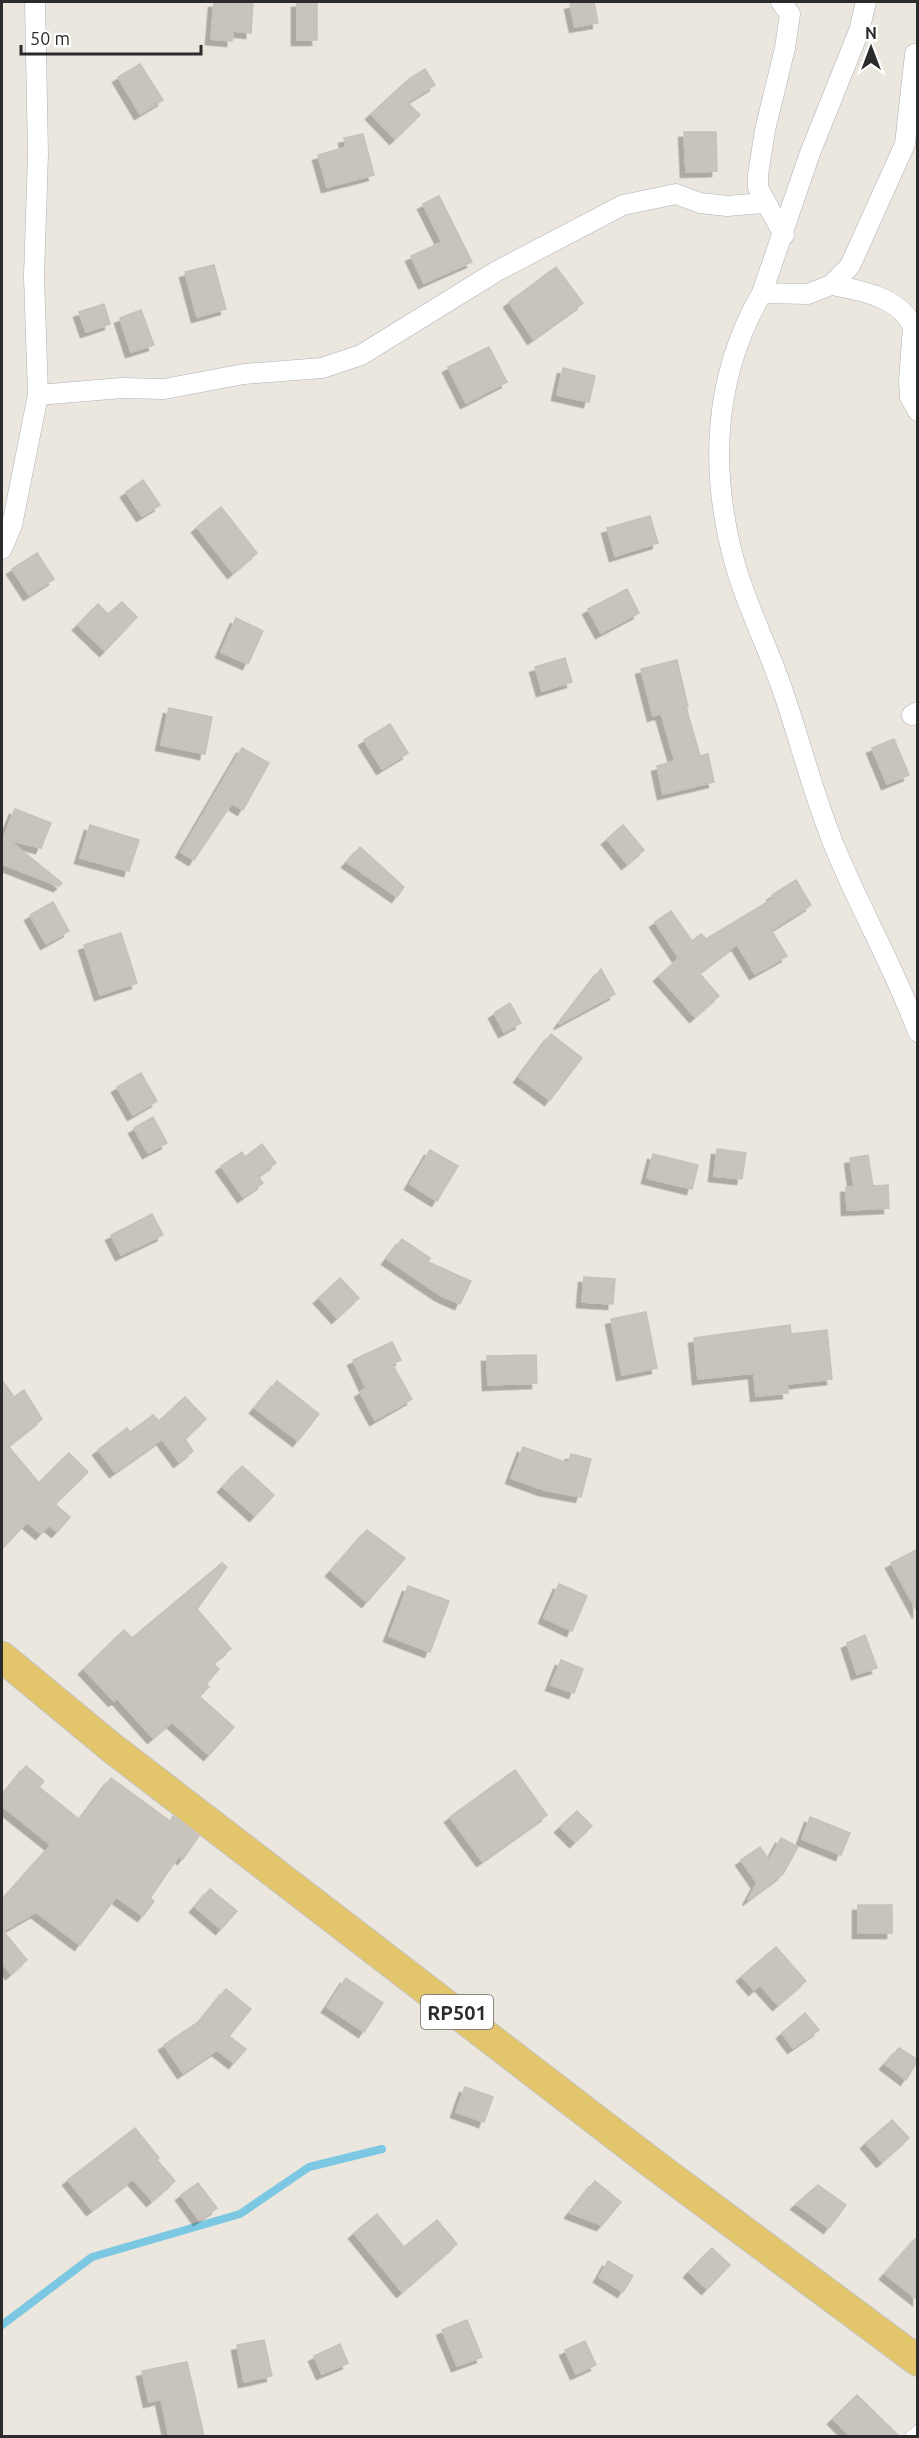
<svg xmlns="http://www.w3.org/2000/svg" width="919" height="2438" font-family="Ubuntu,sans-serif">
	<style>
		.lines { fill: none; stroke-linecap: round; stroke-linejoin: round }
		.stream { stroke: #7cc8e3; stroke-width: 8 }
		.building { fill: #c7c4bd; stroke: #c7c1b8; stroke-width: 1.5; filter: url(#shadow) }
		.lane-casing { stroke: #afb1ba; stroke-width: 10 }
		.street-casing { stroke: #afb1ba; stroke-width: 21 }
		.primary-casing { stroke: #c4c4c4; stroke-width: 32 }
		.lane { stroke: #fff; stroke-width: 9 }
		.street { stroke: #fff; stroke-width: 20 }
		.primary { stroke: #e3c66c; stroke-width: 30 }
		.labels { text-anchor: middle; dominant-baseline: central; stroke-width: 6; stroke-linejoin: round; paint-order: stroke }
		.shield { fill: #fff; stroke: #6b6b6b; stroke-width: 1.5 }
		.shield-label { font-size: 20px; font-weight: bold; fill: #2b2b2b }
	</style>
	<defs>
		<filter id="shadow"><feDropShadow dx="-5.5" dy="5.5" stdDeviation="0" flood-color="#0004"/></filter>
	</defs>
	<rect width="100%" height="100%" fill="#ebe6de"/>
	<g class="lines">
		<path class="stream" d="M 2,2325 L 92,2257 L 240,2214 L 309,2167 L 382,2149"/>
	</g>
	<path class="building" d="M 214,2 L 253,2 L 251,33 L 233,31 L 232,41 L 211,39 Z
		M 297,2 L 317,2 L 317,40 L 297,40 Z
		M 581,2 L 594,2 L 598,23 L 575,27 L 570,4 Z
		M 140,64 L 163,100 L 140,114 L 118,77 Z
		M 425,69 L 435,85 L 407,102 L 420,115 L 395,139 L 371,114 L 409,79 Z
		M 684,132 L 716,132 L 717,171 L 686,172 Z
		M 363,134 L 374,175 L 327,187 L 318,155 L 346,147 L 344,138 Z
		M 439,196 L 472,262 L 424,283 L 411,256 L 442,242 L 423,204 Z
		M 214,265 L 226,309 L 197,317 L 185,272 Z
		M 556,267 L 583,303 L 533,339 L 509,302 Z
		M 104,304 L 110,324 L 86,332 L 79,312 Z
		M 141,310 L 154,345 L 131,352 L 120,318 Z
		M 489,347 L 507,382 L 466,403 L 448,367 Z
		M 563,368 L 595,376 L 589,402 L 557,395 Z
		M 143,480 L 160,505 L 142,516 L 126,492 Z
		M 221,507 L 257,553 L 233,573 L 197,527 Z
		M 650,516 L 658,543 L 615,556 L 607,528 Z
		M 37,553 L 54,579 L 29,595 L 12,569 Z
		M 627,589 L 639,613 L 601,633 L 588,609 Z
		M 122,602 L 137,617 L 105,651 L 78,625 L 98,604 L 108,614 Z
		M 236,618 L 263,631 L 248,664 L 221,652 Z
		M 565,658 L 572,682 L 542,691 L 535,667 Z
		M 677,660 L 688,707 L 686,707 L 700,756 L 708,754 L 714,782 L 663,794 L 657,766 L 675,761 L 661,713 L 653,716 L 641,669 Z
		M 169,708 L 212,717 L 205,754 L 161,745 Z
		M 390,724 L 408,753 L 382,769 L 364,740 Z
		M 894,739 L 909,775 L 887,784 L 872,748 Z
		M 242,748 L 269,763 L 243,810 L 232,803 L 194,860 L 181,852 Z
		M 15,809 L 51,823 L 41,848 L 9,840 L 62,883 L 59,886 L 2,864 L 2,834 L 4,836 Z
		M 90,825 L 139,840 L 129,871 L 80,858 Z
		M 623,825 L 644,850 L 627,864 L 607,839 Z
		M 360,847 L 404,887 L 397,897 L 347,862 Z
		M 796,880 L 811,905 L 771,930 L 787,956 L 755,974 L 737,944 L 699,973 L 719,996 L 695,1017 L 659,976 L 679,958 L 655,922 L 671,911 L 692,941 L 701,934 L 706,939 L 774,898 L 772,895 Z
		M 53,902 L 69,931 L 46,944 L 30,915 Z
		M 121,933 L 137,983 L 100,995 L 84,945 Z
		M 601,969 L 615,994 L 559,1024 Z
		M 510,1003 L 521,1023 L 504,1032 L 494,1013 Z
		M 551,1034 L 582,1058 L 550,1100 L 519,1077 Z
		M 141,1073 L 157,1101 L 133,1115 L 117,1087 Z
		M 153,1117 L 167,1143 L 148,1153 L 134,1128 Z
		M 262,1144 L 276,1163 L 258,1176 L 263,1183 L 243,1197 L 221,1166 L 242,1152 L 245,1157 Z
		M 717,1149 L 746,1153 L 742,1179 L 714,1176 Z
		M 430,1150 L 458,1166 L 437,1201 L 410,1184 Z
		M 653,1154 L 698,1165 L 692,1189 L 647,1178 Z
		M 868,1155 L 873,1186 L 888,1185 L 889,1208 L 847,1210 L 846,1187 L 854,1187 L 850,1158 Z
		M 152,1214 L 163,1235 L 121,1255 L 111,1235 Z
		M 402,1239 L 430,1258 L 428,1262 L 471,1281 L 460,1304 L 440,1295 L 387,1259 Z
		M 584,1277 L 615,1279 L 613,1304 L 582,1302 Z
		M 340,1278 L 359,1298 L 337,1318 L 319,1298 Z
		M 646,1312 L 657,1368 L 622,1375 L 611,1319 Z
		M 790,1325 L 791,1334 L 827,1330 L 832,1379 L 787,1384 L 788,1393 L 756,1396 L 754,1373 L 698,1379 L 694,1338 Z
		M 392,1342 L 401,1360 L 392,1364 L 412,1399 L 375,1420 L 360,1392 L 366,1388 L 353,1360 Z
		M 536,1355 L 537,1383 L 488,1385 L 487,1356 Z
		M 2,1380 L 14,1397 L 24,1390 L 42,1419 L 8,1446 L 39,1483 L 69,1453 L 88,1472 L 55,1504 L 70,1517 L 57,1532 L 49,1525 L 41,1534 L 27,1522 L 2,1549 Z
		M 277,1381 L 319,1414 L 298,1441 L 255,1408 Z
		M 185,1397 L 206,1419 L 185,1439 L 193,1451 L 179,1462 L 162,1439 L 115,1472 L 98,1450 L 127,1428 L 130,1432 L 153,1415 L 159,1421 Z
		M 523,1447 L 568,1463 L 571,1454 L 591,1459 L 581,1497 L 544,1490 L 511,1478 Z
		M 242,1466 L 274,1495 L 255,1516 L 223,1487 Z
		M 367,1530 L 405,1558 L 367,1602 L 331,1571 Z
		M 918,1549 L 918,1613 L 891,1563 Z
		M 222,1563 L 227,1567 L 197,1609 L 231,1649 L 213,1663 L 219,1669 L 206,1684 L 209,1687 L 199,1696 L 234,1727 L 209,1755 L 172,1722 L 153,1738 L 117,1698 L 114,1701 L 84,1669 L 124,1630 L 132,1638 Z
		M 559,1584 L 587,1596 L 572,1631 L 544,1618 Z
		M 408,1586 L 449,1601 L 430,1652 L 389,1636 Z
		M 865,1635 L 877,1668 L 857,1674 L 847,1643 Z
		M 561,1660 L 583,1669 L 574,1693 L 551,1685 Z
		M 26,1766 L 44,1781 L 39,1787 L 80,1820 L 111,1778 L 170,1821 L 173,1816 L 199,1836 L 183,1859 L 179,1856 L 150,1898 L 154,1901 L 143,1916 L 116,1897 L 80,1945 L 36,1912 L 3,1931 L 27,1960 L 11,1974 L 2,1963 L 2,1900 L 51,1845 L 2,1806 L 2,1796 Z
		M 515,1770 L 547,1815 L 482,1861 L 450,1817 Z
		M 577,1811 L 592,1826 L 575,1842 L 560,1827 Z
		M 810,1817 L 850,1833 L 841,1855 L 802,1839 Z
		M 781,1838 L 798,1847 L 783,1874 L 748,1900 L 757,1883 L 741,1860 L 760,1847 L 769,1860 Z
		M 210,1889 L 237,1911 L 221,1929 L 195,1907 Z
		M 858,1905 L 892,1905 L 892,1933 L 858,1933 Z
		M 776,1947 L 806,1981 L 778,2005 L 760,1985 L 754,1990 L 742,1976 Z
		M 346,1978 L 383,2003 L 364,2032 L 327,2007 Z
		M 226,1989 L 251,2009 L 229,2036 L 246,2049 L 234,2063 L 217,2050 L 183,2073 L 164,2045 L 201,2020 Z
		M 805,2013 L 819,2030 L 793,2048 L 782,2033 Z
		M 899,2048 L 918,2060 L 906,2080 L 885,2064 Z
		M 465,2087 L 493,2097 L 484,2122 L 456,2112 Z
		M 892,2120 L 909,2138 L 882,2162 L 866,2143 Z
		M 135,2128 L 159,2158 L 157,2160 L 175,2181 L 152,2201 L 133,2179 L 92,2210 L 68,2180 Z
		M 595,2181 L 621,2202 L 602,2225 L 570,2213 Z
		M 198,2183 L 217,2208 L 199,2220 L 181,2195 Z
		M 818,2185 L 846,2205 L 829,2228 L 796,2204 Z
		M 377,2214 L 404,2247 L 437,2220 L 457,2244 L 402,2292 L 354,2233 Z
		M 918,2236 L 918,2300 L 885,2274 Z
		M 712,2248 L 730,2265 L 707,2289 L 689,2272 Z
		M 608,2261 L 633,2276 L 623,2292 L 599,2277 Z
		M 467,2320 L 482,2357 L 457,2366 L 442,2330 Z
		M 264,2340 L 272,2376 L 244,2382 L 237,2345 Z
		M 585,2341 L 596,2365 L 576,2374 L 565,2350 Z
		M 340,2344 L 348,2363 L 322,2374 L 314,2356 Z
		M 187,2362 L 204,2436 L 169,2436 L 161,2399 L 149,2402 L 142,2371 Z
		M 857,2395 L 899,2436 L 850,2436 L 833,2419 Z"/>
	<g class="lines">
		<defs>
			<path id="lane" d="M 910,2436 L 918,2429"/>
			<path id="street" d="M 781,2 L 790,14 L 785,48 L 765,130 L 758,175 L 758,188 L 784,235
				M 918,53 L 915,54 L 905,144 L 850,266 L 831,285 L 808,294 L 762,293 C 713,377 709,471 735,564 C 746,604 766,643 780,683 C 800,738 813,796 836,850 C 861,911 895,969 918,1032
				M 831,285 C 860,290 900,297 913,327 L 909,381 L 910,397 L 918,411
				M 762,293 L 810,153 L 859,31 L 866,2
				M 38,395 L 122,388 L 164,389 L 244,374 L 322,368 L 361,355 L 497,271 L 623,205 L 676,194 L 700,203 L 727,206 L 765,203
				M 2,549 L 12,525 L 38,395 L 34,276 L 38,154 L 35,2
				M 912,715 L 918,712"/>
			<path id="primary" d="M 2,1657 L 112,1748 L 652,2163 L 918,2361"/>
		</defs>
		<use href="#lane" class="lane-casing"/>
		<use href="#street" class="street-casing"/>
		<use href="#primary" class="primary-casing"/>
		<use href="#lane" class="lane"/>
		<use href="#street" class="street"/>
		<use href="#primary" class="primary"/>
	</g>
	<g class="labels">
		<rect class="shield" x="421" y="1995" width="72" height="34" rx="4.5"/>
		<g class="shield-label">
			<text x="457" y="2012">RP501</text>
		</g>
	</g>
	<rect width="919" height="2438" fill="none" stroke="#2b2b2b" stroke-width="6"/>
	<g transform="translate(871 48)" stroke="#ffffff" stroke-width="4.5" paint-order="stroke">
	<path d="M0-4.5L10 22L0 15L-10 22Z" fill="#2b2b2b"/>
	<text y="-9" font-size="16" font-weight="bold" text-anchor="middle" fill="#2b2b2b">N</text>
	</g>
	<path d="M21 45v9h180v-9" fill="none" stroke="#2b2b2b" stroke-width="3"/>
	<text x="30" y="45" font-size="18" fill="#2b2b2b" stroke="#ffffff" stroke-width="4.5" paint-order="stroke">50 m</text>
</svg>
